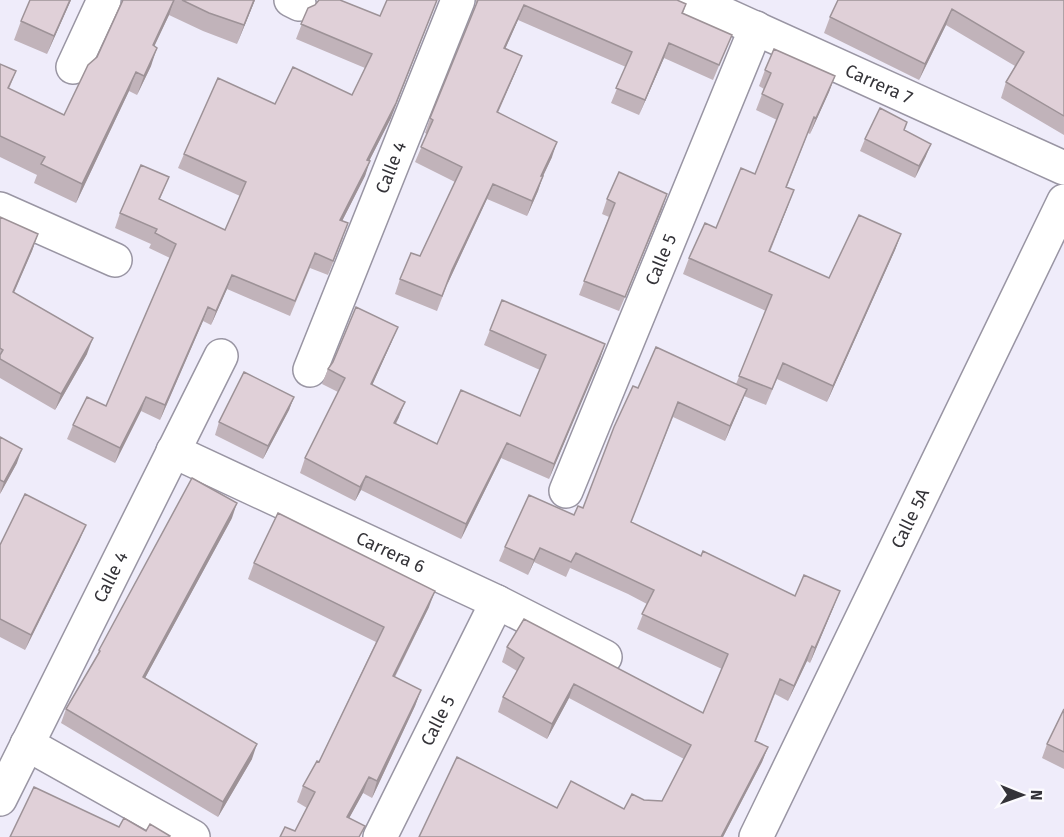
<svg xmlns="http://www.w3.org/2000/svg" width="1064" height="837" font-family="'Fira Sans',sans-serif">
	<style>
		.lines { fill: none; stroke-linecap: round; stroke-linejoin: round }
		.minor-casing { stroke: #9995a3; stroke-width: 36 }
		.minor { stroke: #fff; stroke-width: 33 }
		.wall { fill: #c1b3ba }
		.shaded-wall { fill: #9d9297 }
		.building { fill: #e0d0d8; stroke: #9d9297; stroke-width: 1.5 }
		.labels { text-anchor: middle; dominant-baseline: central; stroke-width: 4.5; stroke-linejoin: round; paint-order: stroke }
		.street-label { font-size: 18px; fill: #343338; stroke: #fcfbfe }
	</style>
	<rect width="100%" height="100%" fill="#efecfa"/>
	<g class="lines">
		<defs>
			<g id="minor">
				<path d="M 291,0 L 299,4"/>
				<path id="s1" d="M 693,0 L 1064,168"/>
				<path d="M 73,67 L 104,0"/>
				<path d="M 0,209 L 115,260"/>
				<path id="s2" d="M 310,370 L 458,0"/>
				<path id="s3" d="M 173,451 L 497,602 L 605,657"/>
				<path id="s4" d="M 566,491 L 756,28"/>
				<path d="M 27,744 L 193,837"/>
				<path id="s5" d="M 0,799 L 221,356"/>
				<path id="s6" d="M 380,837 L 497,602"/>
				<path id="s7" d="M 756,837 L 1064,201"/>
			</g>
		</defs>
		<use href="#minor" class="minor-casing"/>
		<use href="#minor" class="minor"/>
	</g>
	<path class="wall" d="M 71,0 L 47,54 L 14,40 L 21,21 Z
		M 122,0 L 255,0 L 237,44 L 203,31 L 169,15 L 154,46 L 151,66 L 137,95 L 129,91 L 76,203 L 34,183 L 37,175 L 0,157 L 0,64 L 16,71 L 9,89 L 64,115 L 97,57 Z
		M 476,0 L 677,0 L 686,4 L 683,14 L 732,35 L 713,80 L 664,58 L 639,115 L 611,103 L 626,67 L 518,20 L 505,49 L 516,71 L 498,113 L 552,157 L 543,176 L 538,191 L 527,216 L 487,199 L 447,285 L 437,311 L 395,294 L 400,279 L 420,256 L 455,182 L 415,162 L 427,134 L 425,133 L 430,118 L 476,5 Z
		M 1064,0 L 1064,135 L 1001,98 L 1006,82 L 1015,66 L 946,25 L 919,80 L 824,33 L 830,17 Z
		M 308,8 L 380,16 L 391,118 L 369,161 L 365,176 L 342,221 L 343,238 L 328,275 L 310,268 L 290,316 L 227,289 L 211,325 L 203,321 L 160,420 L 141,411 L 115,463 L 67,439 L 73,425 L 106,406 L 170,258 L 149,248 L 151,244 L 115,228 L 120,213 L 169,177 L 160,199 L 225,230 L 240,196 L 178,168 L 184,154 L 275,104 L 352,95 L 365,68 L 296,39 Z
		M 765,70 L 835,76 L 829,92 L 810,134 L 808,133 L 787,187 L 788,206 L 770,252 L 829,278 L 901,234 L 895,250 L 827,402 L 777,379 L 766,405 L 744,396 L 725,441 L 673,417 L 631,522 L 701,556 L 795,596 L 834,606 L 810,663 L 807,661 L 788,701 L 775,694 L 756,741 L 768,747 L 762,762 L 723,837 L 419,837 L 557,808 L 624,809 L 644,800 L 662,801 L 684,759 L 569,698 L 547,739 L 498,712 L 503,697 L 517,671 L 502,662 L 507,647 L 703,713 L 722,669 L 637,629 L 647,604 L 628,594 L 570,568 L 566,577 L 534,562 L 528,575 L 499,561 L 505,547 L 574,515 L 583,508 L 638,388 L 736,384 L 766,311 L 683,274 L 689,258 L 716,228 L 755,174 L 777,120 L 756,110 L 764,89 L 759,86 Z
		M 907,122 L 904,130 L 926,156 L 915,178 L 860,151 L 865,139 Z
		M 607,199 L 662,209 L 619,311 L 579,295 L 609,217 L 602,214 Z
		M 0,217 L 38,234 L 32,251 L 14,293 L 87,354 L 55,410 L 0,378 Z
		M 490,330 L 605,344 L 549,479 L 501,458 L 461,539 L 361,490 L 355,501 L 300,473 L 305,458 L 338,392 L 322,384 L 328,369 L 392,341 L 372,385 L 399,417 L 396,424 L 437,444 L 520,416 L 540,370 L 484,345 Z
		M 294,397 L 289,410 L 263,459 L 215,435 L 219,422 Z
		M 0,437 L 17,463 L 0,494 Z
		M 232,518 L 145,678 L 252,759 L 218,817 L 61,723 L 66,709 L 96,659 L 99,650 Z
		M 80,539 L 25,650 L 0,637 L 0,545 Z
		M 254,563 L 429,607 L 395,677 L 421,690 L 415,706 L 372,798 L 363,793 L 349,818 L 295,831 L 307,808 L 297,802 L 303,786 L 319,762 L 376,642 L 248,579 Z
		M 1064,709 L 1064,769 L 1042,758 L 1047,744 Z"/>
	<path class="shaded-wall" d="M 70,0 L 71,0 L 47,54 L 54,36 Z
		M 174,0 L 169,15 L 146,64 L 153,45 Z
		M 254,0 L 255,0 L 237,44 L 244,25 Z
		M 437,0 L 391,118 L 362,175 L 367,160 Z
		M 524,5 L 518,20 L 499,63 L 504,48 Z
		M 952,9 L 946,25 L 919,80 L 925,64 Z
		M 669,43 L 664,58 L 639,115 L 645,100 Z
		M 157,48 L 151,66 L 137,95 L 144,76 Z
		M 522,56 L 516,71 L 491,127 L 497,112 Z
		M 136,72 L 129,91 L 76,203 L 82,184 Z
		M 835,76 L 829,92 L 810,134 L 816,118 Z
		M 557,142 L 552,157 L 536,191 L 541,176 Z
		M 931,144 L 926,156 L 915,178 L 919,166 Z
		M 370,161 L 365,176 L 335,235 L 340,220 Z
		M 543,176 L 538,191 L 527,216 L 532,201 Z
		M 493,184 L 487,199 L 447,285 L 452,270 Z
		M 794,190 L 788,206 L 763,267 L 769,251 Z
		M 667,194 L 662,209 L 619,311 L 625,297 Z
		M 38,234 L 32,251 L 7,308 L 13,292 Z
		M 901,234 L 895,250 L 827,402 L 833,386 Z
		M 232,275 L 227,289 L 211,325 L 216,311 Z
		M 208,307 L 203,321 L 160,420 L 165,405 Z
		M 398,327 L 392,341 L 366,399 L 371,384 Z
		M 93,338 L 87,354 L 55,410 L 61,394 Z
		M 605,344 L 600,359 L 549,479 L 554,464 Z
		M 747,389 L 741,404 L 725,441 L 730,426 Z
		M 146,397 L 141,411 L 115,463 L 120,448 Z
		M 294,397 L 289,410 L 263,459 L 268,446 Z
		M 405,402 L 399,417 L 388,437 L 394,423 Z
		M 507,443 L 501,458 L 461,539 L 466,524 Z
		M 22,449 L 17,463 L 0,494 L 4,482 Z
		M 366,476 L 361,490 L 355,501 L 360,487 Z
		M 237,503 L 232,518 L 138,691 L 143,677 Z
		M 86,525 L 80,539 L 25,650 L 31,635 Z
		M 540,548 L 534,562 L 528,575 L 534,560 Z
		M 435,591 L 429,607 L 387,692 L 393,676 Z
		M 840,591 L 834,606 L 810,663 L 815,648 Z
		M 812,646 L 807,661 L 788,701 L 794,686 Z
		M 574,684 L 569,698 L 547,739 L 552,724 Z
		M 421,690 L 415,706 L 372,798 L 377,781 Z
		M 257,744 L 252,759 L 218,817 L 223,802 Z
		M 768,747 L 762,762 L 723,837 L 721,837 Z
		M 369,777 L 363,793 L 341,833 L 347,817 Z"/>
	<path class="building" d="M 30,0 L 70,0 L 54,36 L 21,21 Z
		M 123,0 L 174,0 L 153,45 L 157,48 L 144,76 L 136,72 L 82,184 L 41,164 L 45,157 L 0,136 L 0,64 L 16,71 L 8,88 L 64,115 L 88,65 L 97,57 Z
		M 182,0 L 254,0 L 244,25 L 209,13 Z
		M 319,0 L 340,0 L 380,16 L 387,0 L 437,0 L 396,103 L 367,160 L 370,161 L 340,220 L 348,223 L 333,261 L 315,253 L 295,301 L 232,275 L 216,311 L 208,307 L 165,405 L 146,397 L 120,448 L 73,425 L 87,397 L 106,406 L 176,244 L 155,233 L 157,229 L 120,213 L 141,165 L 169,177 L 159,199 L 225,230 L 246,182 L 184,154 L 218,78 L 275,104 L 293,67 L 352,95 L 372,54 L 301,24 L 308,8 L 315,5 Z
		M 478,0 L 677,0 L 686,4 L 682,13 L 732,35 L 719,65 L 669,43 L 645,100 L 616,88 L 632,52 L 524,5 L 504,48 L 522,56 L 497,112 L 557,142 L 541,176 L 543,176 L 532,201 L 493,184 L 452,270 L 442,296 L 400,279 L 411,253 L 420,256 L 462,167 L 421,147 L 433,120 L 430,118 Z
		M 838,0 L 1064,0 L 1064,116 L 1006,82 L 1024,52 L 952,9 L 925,64 L 830,17 Z
		M 774,49 L 835,76 L 816,118 L 814,117 L 786,187 L 794,190 L 769,251 L 829,278 L 859,215 L 901,234 L 833,386 L 783,363 L 772,389 L 739,376 L 772,295 L 689,258 L 705,223 L 716,228 L 741,168 L 755,174 L 783,104 L 762,94 L 771,73 L 765,70 Z
		M 880,108 L 907,122 L 904,130 L 931,144 L 919,166 L 865,139 Z
		M 619,172 L 667,194 L 625,297 L 584,281 L 615,203 L 607,199 Z
		M 0,217 L 38,234 L 13,292 L 93,338 L 61,394 L 0,359 L 0,355 L 3,350 L 0,348 Z
		M 502,300 L 605,344 L 554,464 L 507,443 L 466,524 L 366,476 L 360,487 L 305,458 L 345,378 L 328,369 L 333,362 L 356,307 L 398,327 L 371,384 L 405,402 L 394,423 L 437,444 L 461,390 L 520,416 L 546,355 L 490,330 Z
		M 656,347 L 747,389 L 730,426 L 678,402 L 631,522 L 701,556 L 703,551 L 795,596 L 804,575 L 840,591 L 815,648 L 812,646 L 794,686 L 780,679 L 755,741 L 768,747 L 721,837 L 419,837 L 457,757 L 557,808 L 571,781 L 624,809 L 632,794 L 644,800 L 662,801 L 691,745 L 574,684 L 552,724 L 503,697 L 524,658 L 507,647 L 524,619 L 703,713 L 728,654 L 642,614 L 654,590 L 576,553 L 571,562 L 540,548 L 534,560 L 505,547 L 529,495 L 574,515 L 578,506 L 583,508 L 614,427 L 633,386 L 638,388 Z
		M 244,372 L 294,397 L 268,446 L 219,422 Z
		M 0,437 L 22,449 L 4,482 L 0,480 Z
		M 192,478 L 237,503 L 143,677 L 257,744 L 223,802 L 66,709 L 100,651 L 99,650 Z
		M 25,494 L 86,525 L 31,635 L 0,619 L 0,545 Z
		M 278,513 L 435,591 L 393,676 L 421,690 L 377,781 L 369,777 L 347,817 L 365,826 L 359,837 L 280,837 L 285,827 L 295,831 L 315,792 L 303,786 L 317,761 L 319,762 L 384,627 L 254,563 Z
		M 1064,709 L 1064,752 L 1047,744 Z
		M 34,787 L 119,827 L 124,818 L 146,831 L 150,824 L 170,836 L 169,837 L 10,837 Z"/>
	<g class="labels">
		<g class="street-label">
			<text stroke="none"><textPath href="#s1" startOffset="204">Carrera 7</textPath></text>
			<text stroke="none"><textPath href="#s2" startOffset="218">Calle 4</textPath></text>
			<text stroke="none"><textPath href="#s4" startOffset="250">Calle 5</textPath></text>
			<text stroke="none"><textPath href="#s7" startOffset="354">Calle 5A</textPath></text>
			<text stroke="none"><textPath href="#s3" startOffset="240">Carrera 6</textPath></text>
			<text stroke="none"><textPath href="#s5" startOffset="248">Calle 4</textPath></text>
			<text stroke="none"><textPath href="#s6" startOffset="130">Calle 5</textPath></text>
		</g>
	</g>
	<g transform="translate(1022 795) rotate(91)" stroke="#fcfbfe" stroke-width="4.5" paint-order="stroke">
	<path d="M0-4.5L10 22L0 15L-10 22Z" fill="#343338"/>
	<text y="-9" font-size="16" font-weight="bold" text-anchor="middle" fill="#343338">N</text>
	</g>
</svg>
